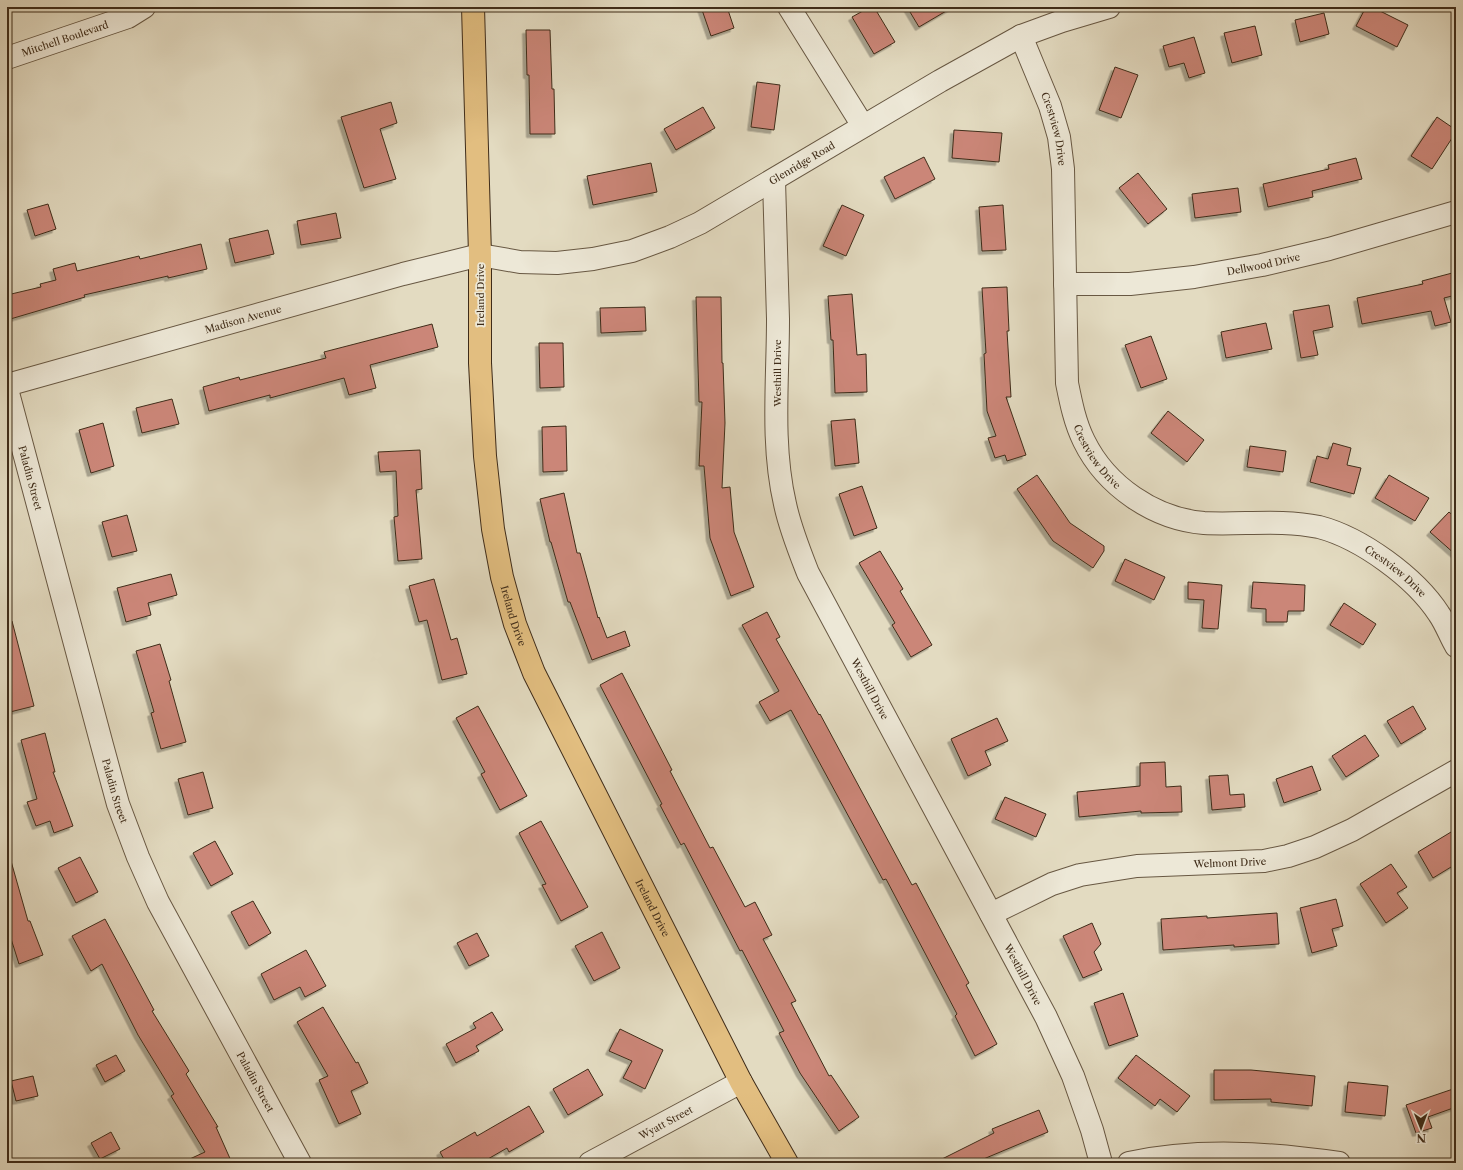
<svg xmlns="http://www.w3.org/2000/svg" width="1463" height="1170" font-family="'Libre Caslon Text',serif">
	<style>
		.building { fill: #cb8678; stroke: #3f2c19; filter: url(#shadow) }
		.lines { fill: none; stroke-linecap: round; stroke-linejoin: round }
		.minor-casing { stroke: #685843; stroke-width: 24 }
		.major-casing { stroke: #3f2c19; stroke-width: 24 }
		.minor { stroke: #ede8d7; stroke-width: 22 }
		.major { stroke: #e2be80; stroke-width: 22 }
		.labels { text-anchor: middle; dominant-baseline: central; stroke-width: 3.5; stroke-linejoin: round; paint-order: stroke }
		.street-label { font-size: 10px; fill: #3f2c19; stroke: #ede8d7 }
	</style>
	<defs>
		<filter id="shadow"><feDropShadow dx="-3.5" dy="3.5" stdDeviation="0" flood-color="#0004"/></filter>
	</defs>
	<rect width="100%" height="100%" fill="#e3dbc1"/>
	<filter id="stains"><feTurbulence type="fractalNoise" baseFrequency=".005" numOctaves="4"/><feColorMatrix values="0 0 0 0 .2 0 0 0 0 .09 0 0 0 0 .02 0 0 0 .5 -.17"/></filter>
	<radialGradient id="worn" r=".72"><stop offset=".6" stop-color="#630" stop-opacity="0"/><stop offset="1" stop-color="#630" stop-opacity=".3"/></radialGradient>
	<path class="building" d="M 701,7 L 727,7 L 734,28 L 711,36 Z
		M 870,7 L 874,7 L 895,42 L 874,54 L 852,17 Z
		M 907,7 L 953,7 L 919,27 Z
		M 1366,7 L 1372,7 L 1408,25 L 1397,47 L 1356,26 Z
		M 1324,13 L 1329,34 L 1300,42 L 1295,20 Z
		M 1255,26 L 1262,55 L 1232,63 L 1224,33 Z
		M 526,30 L 550,30 L 552,89 L 554,89 L 555,134 L 530,134 L 529,75 L 527,75 Z
		M 1194,37 L 1205,73 L 1189,78 L 1184,63 L 1169,67 L 1163,46 Z
		M 1115,67 L 1138,75 L 1121,118 L 1099,110 Z
		M 757,82 L 780,85 L 774,130 L 751,127 Z
		M 391,102 L 397,123 L 380,129 L 396,179 L 364,188 L 341,117 Z
		M 703,107 L 715,128 L 676,150 L 664,129 Z
		M 1437,117 L 1456,130 L 1456,132 L 1432,169 L 1411,156 Z
		M 954,130 L 1002,133 L 999,162 L 952,158 Z
		M 924,157 L 935,179 L 895,199 L 884,177 Z
		M 1356,158 L 1362,179 L 1312,191 L 1313,197 L 1268,207 L 1263,184 L 1329,169 L 1328,165 Z
		M 651,163 L 657,192 L 593,205 L 587,176 Z
		M 1138,173 L 1167,209 L 1148,224 L 1119,188 Z
		M 1238,188 L 1241,212 L 1195,218 L 1192,194 Z
		M 48,204 L 56,229 L 35,236 L 27,210 Z
		M 842,205 L 864,215 L 846,256 L 823,246 Z
		M 1003,205 L 1006,250 L 982,251 L 979,207 Z
		M 336,213 L 341,238 L 301,245 L 297,221 Z
		M 268,230 L 274,254 L 235,263 L 229,239 Z
		M 201,244 L 207,269 L 168,278 L 168,276 L 84,295 L 85,297 L 7,320 L 7,295 L 41,287 L 40,284 L 56,280 L 53,269 L 75,263 L 77,271 L 139,256 L 140,259 Z
		M 1456,272 L 1456,295 L 1444,298 L 1451,322 L 1435,326 L 1431,311 L 1362,324 L 1357,298 L 1423,284 L 1422,281 Z
		M 1007,287 L 1009,331 L 1007,331 L 1011,397 L 1006,397 L 1026,455 L 1007,461 L 1005,455 L 995,458 L 988,438 L 996,436 L 987,411 L 984,354 L 986,353 L 982,288 Z
		M 852,294 L 857,355 L 866,354 L 867,392 L 835,393 L 833,340 L 831,340 L 828,296 Z
		M 696,297 L 721,297 L 722,363 L 723,363 L 725,423 L 722,488 L 730,487 L 734,532 L 754,587 L 731,596 L 710,538 L 704,466 L 699,466 L 702,402 L 699,402 Z
		M 1329,305 L 1333,327 L 1313,331 L 1318,355 L 1301,358 L 1293,311 Z
		M 645,307 L 646,331 L 601,333 L 600,308 Z
		M 1266,323 L 1272,349 L 1226,358 L 1221,332 Z
		M 432,324 L 438,347 L 370,365 L 376,388 L 349,395 L 344,378 L 270,398 L 270,395 L 209,411 L 203,387 L 239,377 L 240,380 L 326,358 L 324,352 Z
		M 1151,336 L 1167,379 L 1141,388 L 1125,345 Z
		M 539,343 L 563,343 L 564,387 L 540,388 Z
		M 172,399 L 179,424 L 142,433 L 136,408 Z
		M 1168,411 L 1204,440 L 1187,462 L 1151,433 Z
		M 855,419 L 859,463 L 835,466 L 831,421 Z
		M 103,423 L 114,466 L 91,473 L 79,430 Z
		M 566,426 L 567,471 L 543,472 L 542,427 Z
		M 1333,443 L 1351,448 L 1347,465 L 1361,468 L 1354,494 L 1310,482 L 1317,456 L 1328,459 Z
		M 1250,446 L 1286,451 L 1283,472 L 1247,467 Z
		M 420,450 L 422,489 L 416,490 L 422,559 L 398,561 L 394,517 L 398,516 L 396,471 L 380,472 L 378,452 Z
		M 1037,475 L 1070,523 L 1104,546 L 1104,551 L 1093,568 L 1053,541 L 1017,489 Z
		M 1389,475 L 1429,498 L 1415,521 L 1375,498 Z
		M 862,486 L 877,528 L 854,536 L 839,494 Z
		M 564,493 L 577,553 L 580,553 L 598,618 L 599,617 L 607,638 L 625,631 L 630,646 L 592,660 L 570,602 L 568,602 L 551,542 L 550,542 L 540,499 Z
		M 1449,512 L 1456,518 L 1456,555 L 1430,532 Z
		M 127,515 L 137,551 L 112,557 L 102,522 Z
		M 880,551 L 903,589 L 900,591 L 932,645 L 911,657 L 892,625 L 895,623 L 859,563 Z
		M 1125,559 L 1165,577 L 1154,600 L 1115,581 Z
		M 171,574 L 177,595 L 148,603 L 151,615 L 126,622 L 117,588 Z
		M 434,579 L 451,640 L 457,638 L 467,674 L 442,680 L 427,620 L 419,622 L 409,586 Z
		M 1188,582 L 1222,585 L 1218,629 L 1202,628 L 1204,600 L 1188,599 Z
		M 1253,582 L 1305,585 L 1304,611 L 1288,611 L 1287,622 L 1266,622 L 1266,609 L 1251,608 Z
		M 1344,603 L 1376,624 L 1363,645 L 1330,625 Z
		M 767,612 L 780,637 L 776,639 L 819,715 L 820,714 L 912,885 L 916,883 L 969,983 L 966,985 L 997,1044 L 975,1056 L 955,1016 L 957,1014 L 886,879 L 883,880 L 791,710 L 770,721 L 759,702 L 779,691 L 742,625 Z
		M 12,621 L 34,706 L 10,712 L 7,700 L 7,622 Z
		M 160,644 L 171,680 L 169,681 L 186,742 L 161,749 L 151,713 L 154,712 L 136,651 Z
		M 622,673 L 672,770 L 670,771 L 710,848 L 713,847 L 745,907 L 755,902 L 772,935 L 763,939 L 796,1001 L 791,1003 L 829,1076 L 831,1075 L 859,1117 L 839,1131 L 800,1073 L 779,1033 L 784,1031 L 742,950 L 740,951 L 684,843 L 681,845 L 660,805 L 662,804 L 600,685 Z
		M 478,706 L 527,796 L 500,810 L 481,774 L 485,772 L 456,718 Z
		M 1413,706 L 1426,729 L 1401,744 L 1387,721 Z
		M 997,718 L 1008,741 L 985,751 L 991,765 L 968,776 L 951,739 Z
		M 45,733 L 55,772 L 53,772 L 73,826 L 54,833 L 50,821 L 36,826 L 27,802 L 37,799 L 21,740 Z
		M 1365,735 L 1379,756 L 1346,777 L 1332,756 Z
		M 1165,762 L 1166,787 L 1181,786 L 1182,812 L 1141,813 L 1141,811 L 1079,817 L 1077,792 L 1140,786 L 1140,763 Z
		M 1312,766 L 1321,790 L 1284,803 L 1276,779 Z
		M 203,772 L 213,808 L 188,815 L 178,779 Z
		M 1228,775 L 1230,795 L 1244,794 L 1245,807 L 1212,810 L 1209,776 Z
		M 1005,797 L 1046,814 L 1036,837 L 995,819 Z
		M 541,821 L 588,907 L 561,921 L 542,885 L 546,884 L 519,833 Z
		M 1456,829 L 1456,864 L 1433,878 L 1418,852 Z
		M 215,841 L 233,874 L 211,886 L 193,853 Z
		M 80,857 L 98,892 L 76,903 L 58,868 Z
		M 11,861 L 28,921 L 30,921 L 43,955 L 19,964 L 7,926 L 7,862 Z
		M 1391,864 L 1407,887 L 1397,893 L 1408,908 L 1386,923 L 1360,884 Z
		M 1336,899 L 1343,926 L 1332,929 L 1337,946 L 1312,953 L 1300,908 Z
		M 253,901 L 271,933 L 249,946 L 231,912 Z
		M 1277,913 L 1279,944 L 1234,947 L 1234,945 L 1163,950 L 1161,919 L 1207,916 L 1207,918 Z
		M 105,919 L 154,1010 L 152,1011 L 189,1071 L 186,1074 L 218,1127 L 216,1127 L 232,1163 L 181,1163 L 205,1152 L 171,1096 L 174,1094 L 138,1035 L 102,964 L 91,971 L 72,936 Z
		M 1092,923 L 1101,944 L 1094,952 L 1102,970 L 1083,978 L 1063,936 Z
		M 602,932 L 620,968 L 594,981 L 575,946 Z
		M 477,933 L 489,956 L 469,966 L 457,943 Z
		M 306,950 L 326,986 L 305,997 L 300,987 L 274,1000 L 261,974 Z
		M 1123,993 L 1138,1036 L 1109,1046 L 1094,1003 Z
		M 323,1007 L 356,1063 L 358,1062 L 368,1083 L 351,1091 L 361,1114 L 339,1124 L 319,1080 L 328,1076 L 297,1022 Z
		M 492,1012 L 503,1030 L 476,1046 L 479,1051 L 456,1063 L 446,1044 L 476,1028 L 473,1023 Z
		M 620,1029 L 663,1050 L 645,1089 L 623,1078 L 632,1061 L 609,1051 Z
		M 116,1055 L 125,1071 L 105,1082 L 96,1065 Z
		M 1136,1055 L 1190,1096 L 1177,1112 L 1160,1099 L 1155,1106 L 1118,1078 Z
		M 588,1069 L 603,1095 L 568,1115 L 553,1089 Z
		M 1214,1070 L 1251,1070 L 1315,1076 L 1312,1106 L 1271,1102 L 1271,1099 L 1214,1100 Z
		M 33,1076 L 38,1096 L 16,1101 L 11,1081 Z
		M 1348,1082 L 1388,1086 L 1385,1116 L 1345,1112 Z
		M 1456,1088 L 1456,1107 L 1428,1117 L 1432,1128 L 1416,1133 L 1406,1105 Z
		M 529,1106 L 544,1132 L 509,1152 L 507,1148 L 481,1163 L 446,1163 L 440,1152 L 475,1132 L 477,1136 Z
		M 1039,1110 L 1048,1132 L 974,1163 L 934,1163 L 994,1133 L 992,1129 Z
		M 111,1132 L 120,1149 L 100,1159 L 91,1143 Z"/>
	<g class="lines">
		<defs>
			<g id="minor">
				<path d="M 789,7 L 863,126"/>
				<path id="s1" d="M 1021,36 L 1050,106 L 1059,137 L 1063,169 L 1067,383 C 1071,403 1075,423 1084,441 C 1106,486 1154,519 1204,523 C 1242,525 1281,519 1319,527 C 1361,538 1415,577 1439,614 C 1446,624 1450,636 1456,646"/>
				<path id="s2" d="M 7,58 L 128,17 L 144,7"/>
				<path id="s3" d="M 774,180 C 775,226 777,273 778,319 C 778,380 771,444 785,504 C 790,528 799,550 808,573 L 1046,1017 L 1073,1076 L 1092,1130 L 1101,1163"/>
				<path id="s4" d="M 1065,284 L 1130,284 L 1194,277 L 1262,265 L 1329,249 L 1456,212"/>
				<path id="s5" d="M 7,385 L 403,274 L 480,255 L 520,262 L 557,263 L 593,259 L 632,251 L 670,237 L 700,223 L 940,81 L 1021,36 L 1062,21 L 1109,7"/>
				<path id="s6" d="M 7,389 L 102,745 L 118,804 L 138,857 L 158,902 L 300,1163"/>
				<path id="s7" d="M 991,914 L 1052,884 L 1080,875 L 1137,866 L 1264,861 L 1288,856 L 1315,847 L 1352,830 L 1456,771"/>
				<path id="s8" d="M 590,1163 L 741,1082"/>
				<path d="M 1129,1163 C 1197,1148 1270,1153 1339,1163"/>
			</g>
			<g id="major">
				<path id="s9" d="M 473,7 L 480,255 L 480,363 L 485,456 L 493,529 L 502,577 L 515,624 L 534,673 L 741,1082 L 787,1163"/>
			</g>
		</defs>
		<use href="#minor" class="minor-casing"/>
		<use href="#major" class="major-casing"/>
		<use href="#minor" class="minor"/>
		<use href="#major" class="major"/>
	</g>
	<g class="labels">
		<g class="street-label">
			<text stroke="none"><textPath href="#s2" startOffset="61">Mitchell Boulevard</textPath></text>
			<text stroke="none"><textPath href="#s1" startOffset="99">Crestview Drive</textPath></text>
			<text stroke="none"><textPath href="#s5" startOffset="836">Glenridge Road</textPath></text>
			<text stroke="none"><textPath href="#s4" startOffset="200">Dellwood Drive</textPath></text>
			<text transform="translate(480 295) rotate(-90)">Ireland Drive</text>
			<text stroke="none"><textPath href="#s5" startOffset="245">Madison Avenue</textPath></text>
			<text transform="translate(777 373) rotate(-90)">Westhill Drive</text>
			<text stroke="none"><textPath href="#s1" startOffset="435">Crestview Drive</textPath></text>
			<text stroke="none"><textPath href="#s6" startOffset="92">Paladin Street</textPath></text>
			<text stroke="none"><textPath href="#s1" startOffset="771">Crestview Drive</textPath></text>
			<text stroke="none"><textPath href="#s9" startOffset="612">Ireland Drive</textPath></text>
			<text stroke="none"><textPath href="#s3" startOffset="529">Westhill Drive</textPath></text>
			<text stroke="none"><textPath href="#s6" startOffset="416">Paladin Street</textPath></text>
			<text stroke="none"><textPath href="#s7" startOffset="248">Welmont Drive</textPath></text>
			<text stroke="none"><textPath href="#s9" startOffset="936">Ireland Drive</textPath></text>
			<text stroke="none"><textPath href="#s3" startOffset="853">Westhill Drive</textPath></text>
			<text stroke="none"><textPath href="#s6" startOffset="740">Paladin Street</textPath></text>
			<text stroke="none"><textPath href="#s8" startOffset="86">Wyatt Street</textPath></text>
		</g>
	</g>
	<rect width="1463" height="1170" fill="none" stroke="#e3dbc1" stroke-width="24"/>
	<rect x="8" y="8" width="1447" height="1154" fill="none" stroke="#3f2c19" stroke-width="2"/>
	<rect x="12" y="12" width="1439" height="1146" fill="none" stroke="#3f2c19"/>
	<g transform="translate(1421 1128) rotate(179)" stroke="#ede8d7" stroke-width="3" paint-order="stroke">
	<path d="M0-3L7 15L0 10L-7 15Z" fill="#3f2c19"/>
	<text y="-6" font-size="11" font-weight="bold" text-anchor="middle" fill="#3f2c19">N</text>
	</g>
	<rect width="100%" height="100%" filter="url(#stains)"/>
	<rect width="100%" height="100%" fill="url(#worn)"/>
</svg>
